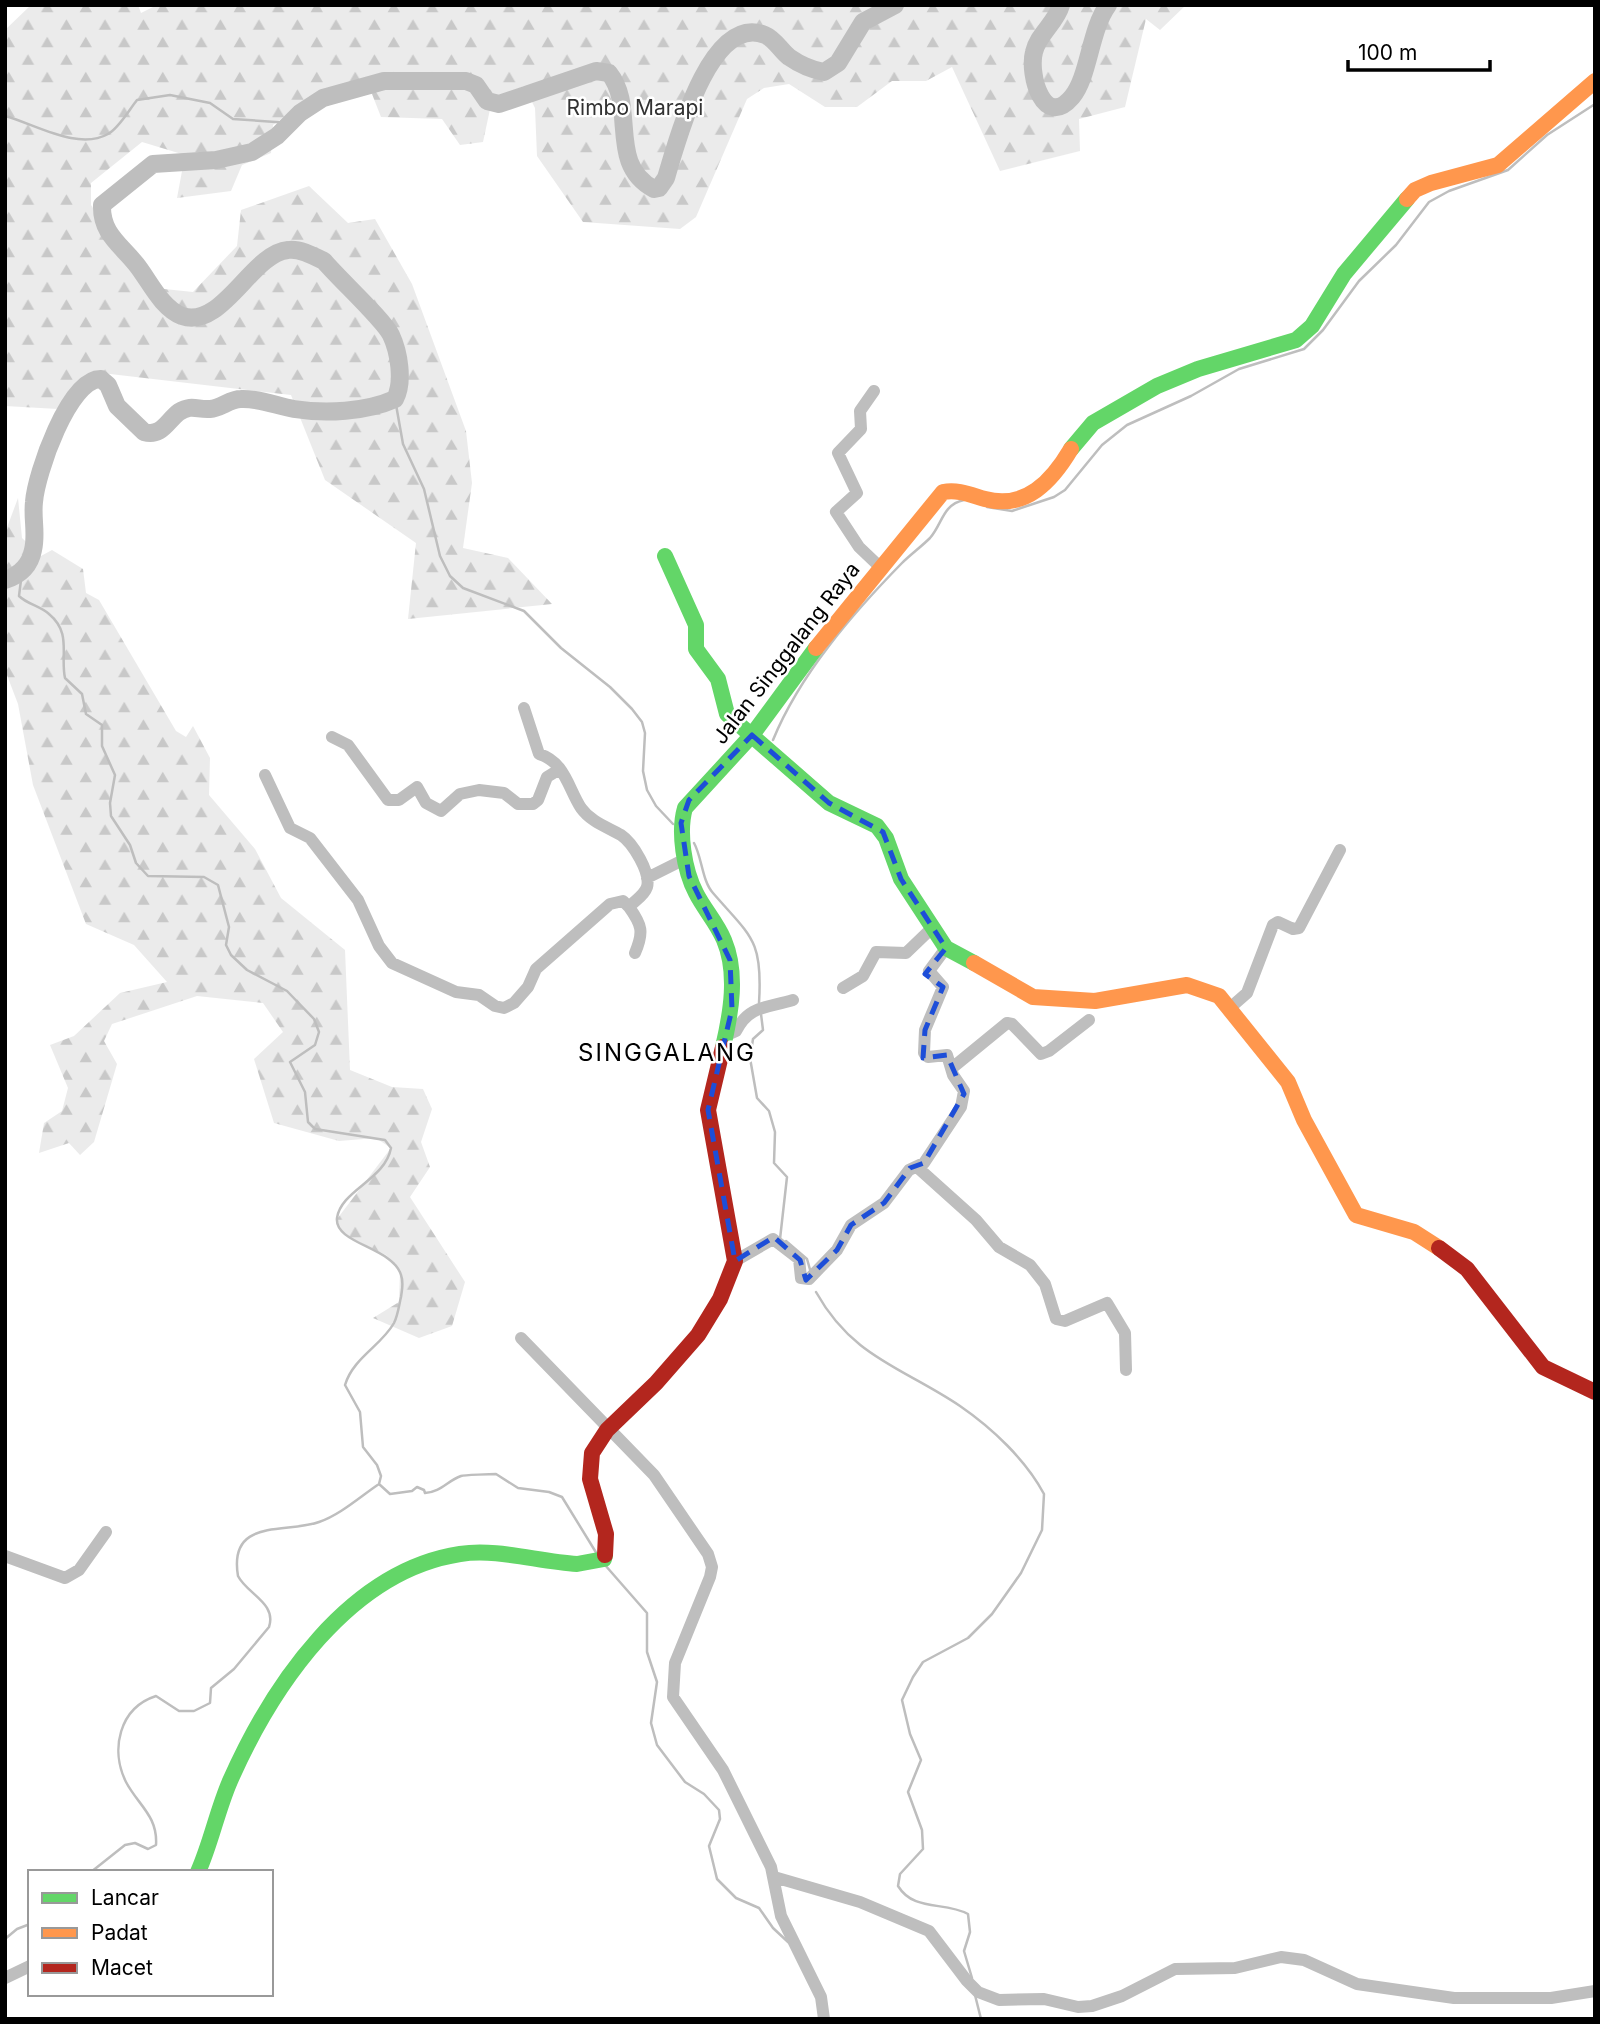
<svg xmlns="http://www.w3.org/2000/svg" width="1600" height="2024" font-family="Inter,sans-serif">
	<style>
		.forest { fill: url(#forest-firs) }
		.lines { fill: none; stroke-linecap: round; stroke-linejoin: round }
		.stream { stroke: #bebebe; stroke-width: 2.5 }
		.river { stroke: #bebebe; stroke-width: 18 }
		.street { stroke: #bebebe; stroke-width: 12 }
		.fast { stroke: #63d668; stroke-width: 16 }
		.slow { stroke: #ff974d; stroke-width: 16 }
		.jam { stroke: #b3261e; stroke-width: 16 }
		.marked { fill: none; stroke: #1d4ed8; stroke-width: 5; stroke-dasharray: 14 9; stroke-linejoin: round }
		.labels { text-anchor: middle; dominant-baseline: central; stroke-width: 5; stroke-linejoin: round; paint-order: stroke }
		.park-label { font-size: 21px; fill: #323232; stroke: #fff }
		.street-label { font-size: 21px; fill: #000; stroke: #fff }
		.quarter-label { font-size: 24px; letter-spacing: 2px; fill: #000; stroke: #fff }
	</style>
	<defs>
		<pattern id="forest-firs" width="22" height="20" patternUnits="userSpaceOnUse" patternTransform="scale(1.75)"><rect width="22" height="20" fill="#ebebeb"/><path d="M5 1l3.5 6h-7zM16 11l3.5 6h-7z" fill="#c8c8c8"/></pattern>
	</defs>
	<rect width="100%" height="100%" fill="#fff"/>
	<path class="forest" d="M 31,5 L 138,5 L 141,13 L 157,5 L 1186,5 L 1160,30 L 1146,19 L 1125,107 L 1079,119 L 1080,151 L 1000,171 L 952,67 L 926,81 L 892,81 L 857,107 L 825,107 L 789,84 L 764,88 L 747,99 L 696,217 L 680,229 L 583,222 L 537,156 L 535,108 L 524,86 L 492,100 L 483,142 L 460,145 L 442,119 L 381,117 L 372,94 L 315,94 L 273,125 L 271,153 L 242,165 L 231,191 L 177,198 L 185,155 L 142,142 L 91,183 L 91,205 L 145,287 L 193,292 L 237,246 L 241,210 L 309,186 L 348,223 L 375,219 L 412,284 L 466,431 L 472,483 L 463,548 L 508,558 L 552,604 L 408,619 L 416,543 L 325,480 L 291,395 L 93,372 L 58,409 L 5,406 L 5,30 Z
		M 18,498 L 22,538 L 41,556 L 52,550 L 83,569 L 86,593 L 99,600 L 176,731 L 186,737 L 193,726 L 210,758 L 209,795 L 255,849 L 281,898 L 345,950 L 350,1070 L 392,1087 L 423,1089 L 432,1109 L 421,1142 L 430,1167 L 410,1197 L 465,1282 L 452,1326 L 419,1338 L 373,1318 L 399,1302 L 400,1272 L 386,1255 L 343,1234 L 337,1219 L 391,1148 L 376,1138 L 339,1141 L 274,1123 L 254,1059 L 283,1032 L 263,1003 L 197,996 L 112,1024 L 104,1041 L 117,1064 L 94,1142 L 80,1155 L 69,1143 L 39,1153 L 44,1123 L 62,1111 L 68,1088 L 50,1045 L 74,1036 L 120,993 L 167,982 L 134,945 L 86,924 L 33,785 L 18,704 L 5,670 L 5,533 Z"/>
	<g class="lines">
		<path class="stream" d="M 5,116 C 35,124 78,151 108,134 C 119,128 129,110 137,100 L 170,95 L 210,103 L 233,119 L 290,123
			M 395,399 L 403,444 L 424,489 L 440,556 L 450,576 L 463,588 L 524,611 L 561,648 L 610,687 L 632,709 L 642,722 L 645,733 L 643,771 L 647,790 L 656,806 L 673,824
			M 987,507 L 1012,511 L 1054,497 L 1065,490 L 1102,445 L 1127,425 L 1191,396 L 1239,369 L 1304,349 L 1323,330 L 1359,281 L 1396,245 L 1429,202 L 1449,191 L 1508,170 L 1547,135 L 1595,104
			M 22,572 L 19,596 C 27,604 40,606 49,614 C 72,633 60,655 65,678 L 82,694 L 86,714 L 102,725 L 102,746 L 115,775 L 110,803 L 111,816 L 130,845 L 136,863 L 148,876 L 204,877 L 218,885 L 229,927 L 226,945 L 231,955 L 247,970 L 287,991 L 314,1019 L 319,1032 L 315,1045 L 290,1062 L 305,1092 L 308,1122 L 315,1129 L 385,1140 L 391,1148 C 385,1180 341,1190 337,1218 C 334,1244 393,1247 401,1275 C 404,1283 402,1289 401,1297 C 399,1305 398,1315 394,1323 C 381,1346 353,1358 345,1385 L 360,1412 L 363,1447 L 377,1465 L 381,1476 L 379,1484
			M 773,740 C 800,674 853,613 902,563 C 911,554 921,547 930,538 C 943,523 942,505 964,500
			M 694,843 C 702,857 702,881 713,893 C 751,937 763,939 759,1003
			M 761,1014 L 763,1030 L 753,1039 L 750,1058 L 757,1098 L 769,1111 L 775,1132 L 774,1163 L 787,1177 L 780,1239
			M 786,1241 L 807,1259 L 811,1273
			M 816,1292 C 853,1358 902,1367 960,1406 C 992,1428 1026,1460 1044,1494 L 1042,1530 L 1021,1573 L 992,1614 L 968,1638 L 923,1662 L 913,1677 L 902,1700 L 910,1734 L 921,1760 L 908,1792 L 922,1830 L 923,1849 L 900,1874 L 898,1886 C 914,1912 944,1901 968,1914 L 970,1932 L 964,1951 L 972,1978
			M 379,1484 L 390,1494 L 412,1491 L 417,1487 L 424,1490 L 425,1493 C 441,1492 447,1481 461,1476 C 464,1475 492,1474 496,1474 L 518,1488 L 549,1492 L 562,1497 L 597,1554
			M 605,1565 L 647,1613 L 647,1652 L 657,1682 L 651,1723 L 657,1745 L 685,1782 L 704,1794 L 719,1810 L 720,1819 L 709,1846 L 717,1879 L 736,1898 L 759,1908 L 773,1928 L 788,1942
			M 91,1872 L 125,1845 L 135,1843 L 148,1849 L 156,1845 C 158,1816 138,1805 126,1782 C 110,1750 119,1708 156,1696 L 179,1711 L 194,1711 L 210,1703 L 211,1688 L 234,1669 L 269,1627 C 277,1603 247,1594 238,1576 C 228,1517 287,1534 319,1522 C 340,1515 361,1496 379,1484
			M 5,1939 L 17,1929 L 30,1924
			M 975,1995 L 981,2019"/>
		<path class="river" d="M 1061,5 C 1056,23 1038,34 1034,52 C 1028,75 1044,130 1072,97 C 1089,77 1090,29 1108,5
			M 5,580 C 20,575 30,566 33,550 C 37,534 32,518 34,502 C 36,474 69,378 101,379 L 108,385 L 117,406 L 144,432 C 162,437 167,421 179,412 C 192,404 197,410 210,409 C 221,408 230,399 241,399 C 258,398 277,406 294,409 C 325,414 366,412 395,399 C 404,382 399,352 391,335 C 383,319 338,278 324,261 C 314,256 299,248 288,250 C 252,253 222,330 182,316 C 161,308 149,280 136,264 C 120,244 101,233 102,205 L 153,164 L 216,160 L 252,152 L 277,136 L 300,113 L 323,98 L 384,81 L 466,81 L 476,85 L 487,101 L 499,104 L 596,71 L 609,73 C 637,108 607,164 654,189 L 659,188 L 666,178 C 677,141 710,13 765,35 C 775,39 781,51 789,57 C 799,64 813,70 824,72 L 838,63 L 863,22 L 895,5"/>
		<path class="street" d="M 874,391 L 860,411 L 861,429 L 838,453 L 857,493 L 836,512 L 859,547 L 880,567
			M 524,708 L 539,754 C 565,762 568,788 581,808 C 591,822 607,827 621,835 C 633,843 651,873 647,887 C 644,896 635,900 629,907 C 642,925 644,932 635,953
			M 332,737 L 348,745 L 388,800 L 399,800 L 417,787 L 426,803 L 441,811 L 460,794 L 479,790 L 504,793 L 518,804 L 533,804 L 538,800 L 547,777 L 560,769
			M 265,775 L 290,828 L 310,838 L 358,900 L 379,946 L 392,963 L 456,992 L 479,995 L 495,1006 L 504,1008 L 514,1003 L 528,987 L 536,969 L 610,904 L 623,901 L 629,907
			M 647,878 L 685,859
			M 843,988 L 863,976 L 876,952 L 906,953 L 932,928
			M 1231,1007 L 1247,993 L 1273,925 L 1278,922 L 1293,929 L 1299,928 L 1340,850
			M 727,1035 L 736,1031 C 749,1005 767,1008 793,1000
			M 952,1068 L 1007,1023 L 1012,1024 L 1041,1054 L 1049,1051 L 1089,1020
			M 917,1167 L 976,1220 L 999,1247 L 1030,1265 L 1045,1284 L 1056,1319 L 1065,1321 L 1107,1303 L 1125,1333 L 1126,1370
			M 735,1261 L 773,1239 L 799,1259 L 801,1278 L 809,1279 L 837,1250 L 851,1225 L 884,1203 L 909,1170 L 924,1163 L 961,1107 L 964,1091 L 953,1075 L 947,1055 L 928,1057 L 924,1053 L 925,1030 L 943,987 L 929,971 L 946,948
			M 521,1338 L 654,1475 L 708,1554 L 712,1567 L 710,1577 L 675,1663 L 673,1697 L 723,1770 L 771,1867 L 781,1916 L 821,1997 L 824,2019
			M 5,1556 L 65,1578 L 79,1570 L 106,1532
			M 774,1877 L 860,1902 L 929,1931 L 967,1981 L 978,1992 L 999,2000 L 1044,1999 L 1078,2007 L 1092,2006 L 1122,1996 L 1175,1969 L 1235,1968 L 1281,1957 L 1304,1960 L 1357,1984 L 1454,1998 L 1551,1998 L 1595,1991
			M 5,1978 L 30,1966"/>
		<path class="fast" d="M 1071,449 L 1093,423 L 1157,386 L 1198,369 L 1296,340 L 1312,326 L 1344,274 L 1407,199
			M 665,556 L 696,625 L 696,649 L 718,679 L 727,714 L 829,803 L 877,826 L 886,838 L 901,879 L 946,948 L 974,963
			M 723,1047 C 731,1013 738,973 724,940 C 717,923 704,909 696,893 C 684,870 678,832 685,808 L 752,735 L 816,648
			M 198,1872 C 211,1843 217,1811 230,1781 C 272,1686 349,1571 460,1554 C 497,1548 539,1562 577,1564 L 604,1559 L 605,1555"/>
		<path class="slow" d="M 1407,199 L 1415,190 L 1431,183 L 1498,165 L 1595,81
			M 816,648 L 943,492 C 958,489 971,495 985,499 C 1026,510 1052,481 1071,449
			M 974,963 L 1033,997 L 1095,1001 L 1187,985 L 1219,996 L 1288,1082 L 1304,1120 L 1356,1215 L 1414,1232 L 1439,1248"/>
		<path class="jam" d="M 1439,1248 L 1467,1269 L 1543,1367 L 1595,1392
			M 605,1555 L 606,1534 L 590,1479 L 592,1453 L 607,1430 L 656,1383 L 698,1335 L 720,1299 L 735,1261 L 708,1110 L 723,1047"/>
	</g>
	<path class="marked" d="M 752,735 L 829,803 L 883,832 L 901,879 L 946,948 L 925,974 L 943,987 L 925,1030 L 923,1058 L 947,1055 L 964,1094 L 924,1163 L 910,1168 L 884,1203 L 851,1225 L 837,1250 L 806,1280 L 800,1260 L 774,1237 L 735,1261 L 708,1110 L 732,1009 L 730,960 L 689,876 L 681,823 L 689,800 Z"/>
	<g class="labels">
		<g class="park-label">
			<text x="635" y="107">Rimbo Marapi</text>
		</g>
		<g class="street-label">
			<text transform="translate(786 653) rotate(-52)">Jalan Singgalang Raya</text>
		</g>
		<g class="quarter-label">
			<text x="667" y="1052">SINGGALANG</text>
		</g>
	</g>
	<rect width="1600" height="2024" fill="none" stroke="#000000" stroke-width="14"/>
	<rect x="28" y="1870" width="245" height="126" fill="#ffffff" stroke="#999999" stroke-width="2"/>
	<rect x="42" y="1893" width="35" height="10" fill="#63d668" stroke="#999999" stroke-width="2"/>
	<text x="91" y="1905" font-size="21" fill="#000000">Lancar</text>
	<rect x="42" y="1928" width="35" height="10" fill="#ff974d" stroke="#999999" stroke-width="2"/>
	<text x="91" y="1940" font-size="21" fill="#000000">Padat</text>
	<rect x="42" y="1963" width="35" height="10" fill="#b3261e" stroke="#999999" stroke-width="2"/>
	<text x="91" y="1975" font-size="21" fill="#000000">Macet</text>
	<path d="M1348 60v10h142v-10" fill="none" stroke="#000000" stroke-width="3.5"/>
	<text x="1358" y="60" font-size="21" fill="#000000" stroke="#ffffff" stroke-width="5" paint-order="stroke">100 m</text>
</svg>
